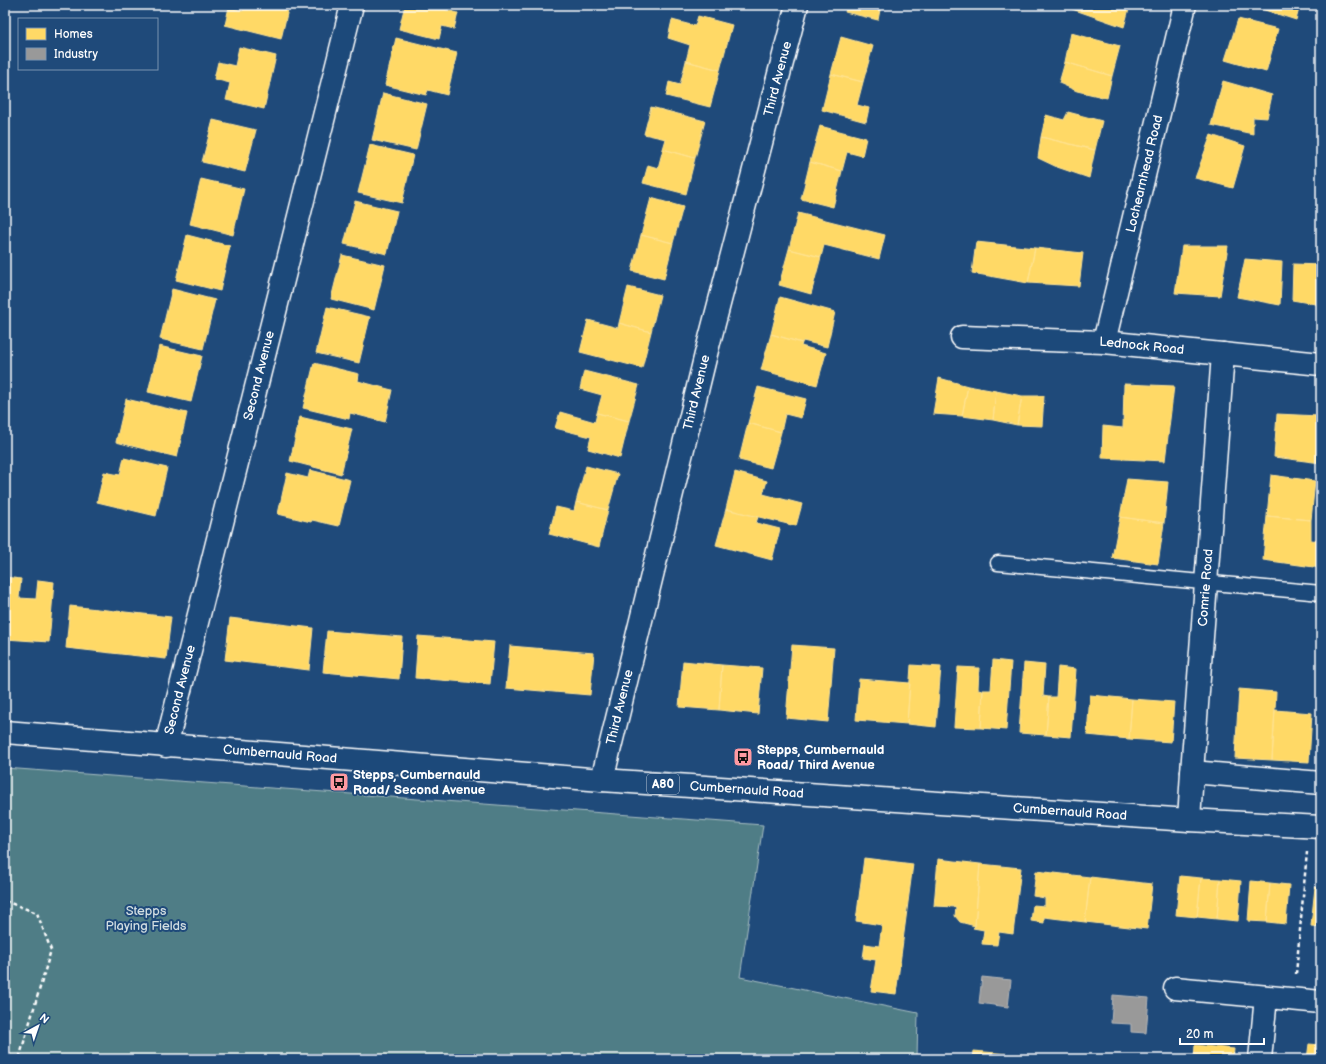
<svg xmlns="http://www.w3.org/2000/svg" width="1326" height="1064" font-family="'Balsamiq Sans',sans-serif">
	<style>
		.green { fill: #507d86; stroke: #a8bec2 }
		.homes { fill: #ffd966; stroke: #ffe494 }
		.industry { fill: #999; stroke: #b8b8b8 }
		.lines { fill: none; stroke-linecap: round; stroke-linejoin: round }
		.service-casing { stroke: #fff; stroke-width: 17 }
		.minor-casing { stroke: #fff; stroke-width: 25 }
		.primary-casing { stroke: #fff; stroke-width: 25 }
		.path { stroke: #fff; stroke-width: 2.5; stroke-dasharray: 4 3; stroke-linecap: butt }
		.service { stroke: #1f4a7a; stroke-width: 14 }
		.minor { stroke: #1f4a7a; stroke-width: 22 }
		.primary { stroke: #1f4a7a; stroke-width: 22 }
		.labels { text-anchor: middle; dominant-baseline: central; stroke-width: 4; stroke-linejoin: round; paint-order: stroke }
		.shield { fill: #1f4a7a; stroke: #bcc9d7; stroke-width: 1 }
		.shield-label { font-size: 12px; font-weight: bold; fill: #fff }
		.street-label { font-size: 13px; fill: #fff; stroke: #1f4a7a }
		.poi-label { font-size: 13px; font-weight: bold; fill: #fff; stroke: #1f4a7a; text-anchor: start }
		.park-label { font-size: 13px; fill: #d3dee1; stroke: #1f4a7a }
	</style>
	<rect width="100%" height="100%" fill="#1f4a7a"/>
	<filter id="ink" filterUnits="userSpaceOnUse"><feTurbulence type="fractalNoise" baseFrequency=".025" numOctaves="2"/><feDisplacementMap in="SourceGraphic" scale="8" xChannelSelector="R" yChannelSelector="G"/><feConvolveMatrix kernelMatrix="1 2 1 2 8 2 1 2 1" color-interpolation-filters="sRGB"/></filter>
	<g filter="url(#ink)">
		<path class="green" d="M 5,768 L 763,825 L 740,977 L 918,1013 L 917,1059 L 5,1059 Z"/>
		<path class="homes" d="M 245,5 L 289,5 L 281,39 L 225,25 L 229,7 L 243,11 Z
			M 405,5 L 447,5 L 446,10 L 458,13 L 454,29 L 442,26 L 439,39 L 399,29 Z
			M 847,5 L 881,5 L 878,20 L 845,12 Z
			M 1073,5 L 1130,5 L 1124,27 L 1072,9 Z
			M 1249,5 L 1300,5 L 1296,20 Z
			M 698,16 L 732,25 L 720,70 L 686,61 L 690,45 L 668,38 L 672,20 L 695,26 Z
			M 1238,19 L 1278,29 L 1266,72 L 1225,60 Z
			M 1071,33 L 1120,46 L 1112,76 L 1065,62 Z
			M 841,37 L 873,46 L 863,82 L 831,74 Z
			M 396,38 L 457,53 L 447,95 L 428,90 L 426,95 L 385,85 Z
			M 239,47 L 276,56 L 264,109 L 226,100 L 230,83 L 214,79 L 218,62 L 235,66 Z
			M 686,61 L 720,70 L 710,107 L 666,96 L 669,82 L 680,85 Z
			M 1065,62 L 1112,76 L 1107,98 L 1077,91 L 1059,83 Z
			M 831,74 L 863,82 L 857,105 L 869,108 L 866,122 L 822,110 Z
			M 1223,81 L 1272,95 L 1267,118 L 1253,117 L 1253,134 L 1211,125 Z
			M 383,93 L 427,104 L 416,150 L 372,140 Z
			M 651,107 L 705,121 L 695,158 L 663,149 L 666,139 L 644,134 Z
			M 1068,112 L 1102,121 L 1095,150 L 1041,137 L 1046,115 L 1064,120 Z
			M 213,120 L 256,130 L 245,172 L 202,162 Z
			M 820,126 L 866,138 L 862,156 L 847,152 L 842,171 L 810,162 Z
			M 1211,135 L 1245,146 L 1233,188 L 1195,178 Z
			M 1041,137 L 1095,150 L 1089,178 L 1057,167 L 1038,158 Z
			M 370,145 L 413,155 L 402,203 L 358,193 Z
			M 663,149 L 695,158 L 686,194 L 643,183 L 648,165 L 658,168 Z
			M 810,162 L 842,171 L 833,207 L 801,199 Z
			M 201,179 L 244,189 L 233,235 L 190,224 Z
			M 651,198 L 683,207 L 673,243 L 641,235 Z
			M 355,201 L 397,211 L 387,254 L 344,244 Z
			M 798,213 L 885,235 L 879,259 L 824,245 L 821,257 L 789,249 Z
			M 187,235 L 230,246 L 220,291 L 176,280 Z
			M 641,235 L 673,243 L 664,279 L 632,271 Z
			M 976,242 L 1035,248 L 1028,283 L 972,273 Z
			M 1182,246 L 1228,246 L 1220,296 L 1175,293 Z
			M 1035,248 L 1083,253 L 1079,286 L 1028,283 Z
			M 789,249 L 821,257 L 811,294 L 779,285 Z
			M 342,255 L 385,265 L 374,310 L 331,299 Z
			M 1245,259 L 1282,262 L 1280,305 L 1237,297 Z
			M 1293,264 L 1321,265 L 1321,305 L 1292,300 Z
			M 628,287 L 660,295 L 651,332 L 619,323 Z
			M 172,289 L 215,300 L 203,349 L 160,339 Z
			M 780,297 L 835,312 L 827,347 L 803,341 L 802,343 L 771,334 Z
			M 327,307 L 370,317 L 359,363 L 316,353 Z
			M 588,320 L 618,328 L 619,323 L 651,332 L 642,368 L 580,352 Z
			M 771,334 L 802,343 L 801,346 L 826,353 L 817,385 L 761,370 Z
			M 159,346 L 202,356 L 191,402 L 148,392 Z
			M 314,363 L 359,374 L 358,381 L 392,390 L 385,422 L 350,413 L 349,419 L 303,408 Z
			M 584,371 L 639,385 L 629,421 L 597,413 L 602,395 L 580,389 Z
			M 939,378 L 968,386 L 962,416 L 933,414 Z
			M 1124,384 L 1174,386 L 1165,461 L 1102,458 L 1103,426 L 1123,428 Z
			M 968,386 L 996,391 L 993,420 L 962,416 Z
			M 758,387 L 806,399 L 801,418 L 785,414 L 781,432 L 748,423 Z
			M 996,391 L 1022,396 L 1017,425 L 993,420 Z
			M 1022,396 L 1044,396 L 1042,426 L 1017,425 Z
			M 126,399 L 187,413 L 177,457 L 116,442 Z
			M 560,412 L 595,422 L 597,413 L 629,421 L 620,458 L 588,449 L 591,437 L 555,428 Z
			M 1277,414 L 1319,416 L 1321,463 L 1274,457 Z
			M 300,417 L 352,429 L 341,474 L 290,461 Z
			M 748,423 L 781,432 L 771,468 L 739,460 Z
			M 124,458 L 167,468 L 156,516 L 97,502 L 104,472 L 120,475 Z
			M 586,466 L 618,474 L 608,510 L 576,502 Z
			M 310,470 L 350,480 L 339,526 L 312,520 L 311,522 L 278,514 L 287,473 L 308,478 Z
			M 735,472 L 767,481 L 763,494 L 802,504 L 796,526 L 726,509 Z
			M 1271,475 L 1315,481 L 1311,520 L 1267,516 Z
			M 1127,479 L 1168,482 L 1164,523 L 1120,517 Z
			M 576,502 L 608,510 L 599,547 L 549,534 L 556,507 L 574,511 Z
			M 726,509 L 758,517 L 756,523 L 780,529 L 772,560 L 716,545 Z
			M 1267,516 L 1311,520 L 1311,540 L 1321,541 L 1321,568 L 1263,560 Z
			M 1120,517 L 1164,523 L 1158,564 L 1112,558 Z
			M 5,577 L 21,579 L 19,598 L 36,599 L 38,580 L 54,582 L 49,642 L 5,639 Z
			M 70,606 L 171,617 L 166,659 L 66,648 Z
			M 230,618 L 313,628 L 309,670 L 225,660 Z
			M 327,631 L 402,637 L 399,679 L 323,672 Z
			M 418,636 L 494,642 L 490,684 L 415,678 Z
			M 792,645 L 834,648 L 828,722 L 786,718 Z
			M 510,646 L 594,653 L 590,695 L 506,688 Z
			M 993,660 L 1011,662 L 1006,730 L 981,728 L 983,690 L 991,690 Z
			M 683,661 L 722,665 L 719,710 L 679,707 Z
			M 1024,663 L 1045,665 L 1043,696 L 1049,697 L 1046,735 L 1019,733 Z
			M 722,665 L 762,668 L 758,714 L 719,710 Z
			M 911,665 L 941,667 L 936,727 L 907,724 Z
			M 958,667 L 979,668 L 978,689 L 983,690 L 981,728 L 954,727 Z
			M 1058,667 L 1076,669 L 1071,737 L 1046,735 L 1049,697 L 1056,697 Z
			M 859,679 L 910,683 L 907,724 L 856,720 Z
			M 1239,689 L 1276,692 L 1272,760 L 1235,758 Z
			M 1090,695 L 1132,699 L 1129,739 L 1087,735 Z
			M 1132,699 L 1174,702 L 1171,742 L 1129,739 Z
			M 1275,710 L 1312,713 L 1309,762 L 1272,760 Z
			M 864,858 L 913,864 L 896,994 L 871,991 L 876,960 L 863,958 L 865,944 L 879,946 L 882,925 L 856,921 Z
			M 938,859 L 980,864 L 975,926 L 960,922 L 955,916 L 956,907 L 934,906 Z
			M 980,864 L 1021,868 L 1013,934 L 999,932 L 997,945 L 982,944 L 984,930 L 973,928 L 975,926 Z
			M 1036,871 L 1090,877 L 1085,922 L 1044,917 L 1044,923 L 1031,921 L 1033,905 L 1045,906 L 1045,898 L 1033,896 Z
			M 1180,876 L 1201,878 L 1197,917 L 1176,915 Z
			M 1090,877 L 1152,884 L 1147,929 L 1085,922 Z
			M 1201,878 L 1220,879 L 1217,919 L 1197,917 Z
			M 1220,879 L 1241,881 L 1238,921 L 1217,919 Z
			M 1251,881 L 1270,883 L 1267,922 L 1248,921 Z
			M 1270,883 L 1289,885 L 1286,924 L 1267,922 Z
			M 1315,887 L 1321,888 L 1321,927 L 1311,926 Z
			M 1309,1044 L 1321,1045 L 1321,1059 L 1307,1059 Z
			M 1195,1045 L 1234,1049 L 1233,1059 L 1194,1059 Z
			M 973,1051 L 1008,1054 L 1008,1059 L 972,1059 Z"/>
		<path class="industry" d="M 982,977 L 1011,980 L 1008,1007 L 979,1003 Z
			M 1113,995 L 1149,998 L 1146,1033 L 1131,1032 L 1131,1024 L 1111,1023 Z"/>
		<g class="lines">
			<defs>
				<path id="service" d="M 998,563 L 1321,593"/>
				<g id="minor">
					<path id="s1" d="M 962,337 L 1104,342 L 1321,364"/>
					<path id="s2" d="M 1104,342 L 1185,5"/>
					<path id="s3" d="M 166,746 L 352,5"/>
					<path d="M 1192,772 L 1321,783"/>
					<path id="s4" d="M 602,780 L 706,354 L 797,5"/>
					<path id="s5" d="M 1189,820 L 1192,772 L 1223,354"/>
					<path d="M 1175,988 L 1321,1002"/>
					<path d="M 1260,1059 L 1266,997"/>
				</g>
				<g id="primary">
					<path id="s6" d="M 5,732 L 602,780 L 1189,820 L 1321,827"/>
				</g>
			</defs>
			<use href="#service" class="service-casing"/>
			<use href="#minor" class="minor-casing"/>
			<use href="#primary" class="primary-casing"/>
			<path class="path" d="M 5,901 L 37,913 L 51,950 L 19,1059
				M 1296,974 L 1307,852"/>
			<use href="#service" class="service"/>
			<use href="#minor" class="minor"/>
			<use href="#primary" class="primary"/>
		</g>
	</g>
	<defs>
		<symbol id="bus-square" viewBox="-11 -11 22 22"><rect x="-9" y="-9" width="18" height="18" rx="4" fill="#ff9aa2" stroke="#1f4a7a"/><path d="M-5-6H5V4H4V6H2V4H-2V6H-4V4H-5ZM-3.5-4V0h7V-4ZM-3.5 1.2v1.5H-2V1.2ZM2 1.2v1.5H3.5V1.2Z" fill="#111"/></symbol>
	</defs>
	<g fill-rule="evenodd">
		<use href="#bus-square" x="732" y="746" width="22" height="22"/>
		<use href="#bus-square" x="328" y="771" width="22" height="22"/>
	</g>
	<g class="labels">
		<rect class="shield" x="647" y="774" width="32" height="20" rx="3"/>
		<g class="shield-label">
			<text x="663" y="784">A80</text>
		</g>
		<g class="street-label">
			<text stroke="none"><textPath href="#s4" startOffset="723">Third Avenue</textPath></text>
			<text stroke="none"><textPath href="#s2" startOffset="173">Lochearnhead Road</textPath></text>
			<text stroke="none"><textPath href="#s1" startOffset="180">Lednock Road</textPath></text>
			<text stroke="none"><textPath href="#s3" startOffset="382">Second Avenue</textPath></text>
			<text stroke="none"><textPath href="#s4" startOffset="399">Third Avenue</textPath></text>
			<text stroke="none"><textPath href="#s5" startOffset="233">Comrie Road</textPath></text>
			<text stroke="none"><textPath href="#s3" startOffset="58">Second Avenue</textPath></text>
			<text stroke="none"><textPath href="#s4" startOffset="75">Third Avenue</textPath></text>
			<text stroke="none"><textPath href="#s6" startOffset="276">Cumbernauld Road</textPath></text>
			<text stroke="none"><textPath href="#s6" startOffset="744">Cumbernauld Road</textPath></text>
			<text stroke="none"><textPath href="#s6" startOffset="1068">Cumbernauld Road</textPath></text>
		</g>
		<g class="poi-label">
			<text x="757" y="750">Stepps, Cumbernauld<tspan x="757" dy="15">Road/ Third Avenue</tspan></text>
			<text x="353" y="775">Stepps, Cumbernauld<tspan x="353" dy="15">Road/ Second Avenue</tspan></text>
		</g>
		<g class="park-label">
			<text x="146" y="911">Stepps<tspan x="146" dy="15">Playing Fields</tspan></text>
		</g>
	</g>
	<rect width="1326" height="1064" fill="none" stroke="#1f4a7a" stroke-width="20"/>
	<rect x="10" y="10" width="1306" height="1044" fill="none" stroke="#fff" stroke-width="1.5" filter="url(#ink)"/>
	<rect x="18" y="18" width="140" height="52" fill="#1f4a7a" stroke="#7992af"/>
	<rect x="26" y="28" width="20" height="12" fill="#ffd966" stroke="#7992af"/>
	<text x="54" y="38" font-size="12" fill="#ffffff">Homes</text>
	<rect x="26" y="48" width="20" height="12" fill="#999999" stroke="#7992af"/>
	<text x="54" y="58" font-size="12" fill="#ffffff">Industry</text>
	<g transform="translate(38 1026) rotate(40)" stroke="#1f4a7a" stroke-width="3" paint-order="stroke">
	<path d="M0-3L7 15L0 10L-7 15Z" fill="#ffffff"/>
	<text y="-6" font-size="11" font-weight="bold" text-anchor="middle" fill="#ffffff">N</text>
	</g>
	<path d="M1180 1038v6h84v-6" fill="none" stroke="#ffffff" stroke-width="2"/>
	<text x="1186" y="1038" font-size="12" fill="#ffffff" stroke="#1f4a7a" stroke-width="3" paint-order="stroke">20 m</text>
</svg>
